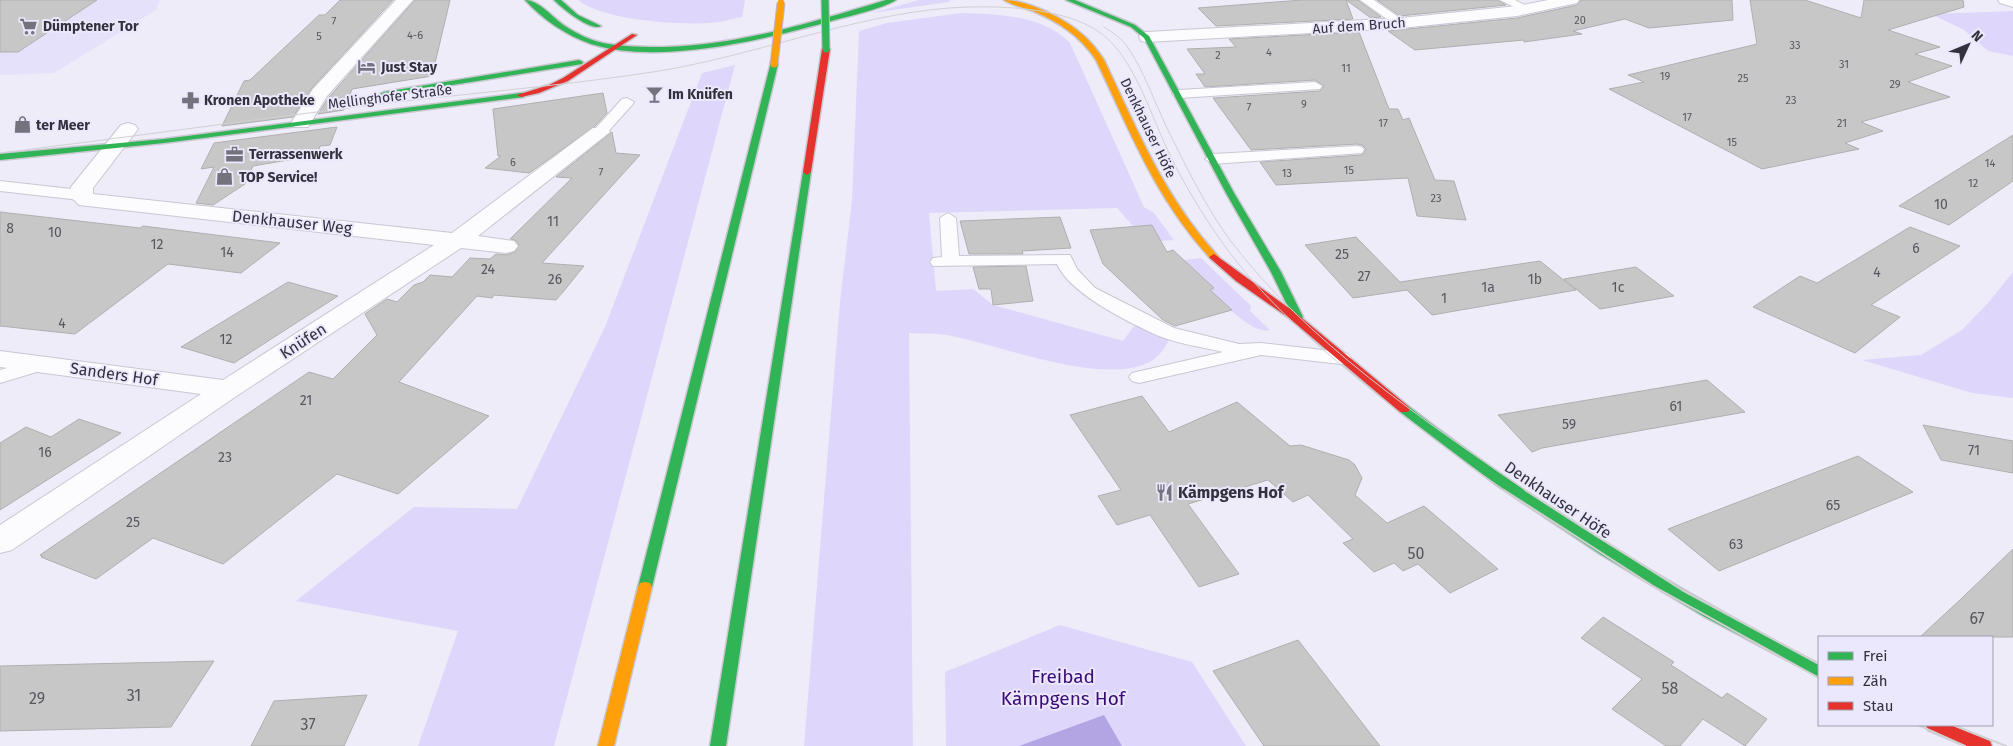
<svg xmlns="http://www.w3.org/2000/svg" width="2013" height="746" font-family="'Fira Sans',sans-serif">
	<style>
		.built { fill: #e6e1fa }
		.green { fill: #ded7fb }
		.water { fill: #b3a4e4 }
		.building { fill: #c8c7c7; stroke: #b0afaf }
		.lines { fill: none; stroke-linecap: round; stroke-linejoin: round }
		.lane-casing { stroke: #c9c7d2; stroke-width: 2 }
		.street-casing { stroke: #c9c7d2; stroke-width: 2 }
		.fast-casing { stroke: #c9c7d2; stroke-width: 3 }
		.slow-casing { stroke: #c9c7d2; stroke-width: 3 }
		.jam-casing { stroke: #c9c7d2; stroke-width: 3 }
		.lane { fill: #fcfcfe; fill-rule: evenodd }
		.street { fill: #fcfcfe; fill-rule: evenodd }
		.fast { fill: #30b455; fill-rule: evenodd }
		.slow { fill: #ff9f0a; fill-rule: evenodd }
		.jam { fill: #e5322d; fill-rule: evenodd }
		.tram-far1 { stroke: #d1d1d4; stroke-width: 1 }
		.tram { stroke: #d1d1d4; stroke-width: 2 }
		.fast-bridge-casing { stroke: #bcb8c9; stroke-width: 9; stroke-linecap: butt }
		.slow-bridge-casing { stroke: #bcb8c9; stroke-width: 9; stroke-linecap: butt }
		.fast-bridge { stroke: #30b455; stroke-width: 7 }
		.slow-bridge { stroke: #ff9f0a; stroke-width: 7 }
		.labels { text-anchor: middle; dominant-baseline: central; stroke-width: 4; stroke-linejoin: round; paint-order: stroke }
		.far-number-label { font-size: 11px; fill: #58565e }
		.far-poi-label { font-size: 14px; font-weight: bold; fill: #33313b; stroke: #ebe7fd; text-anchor: start }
		.far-street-label { font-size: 14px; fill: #33313b; stroke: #ebe7fd }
		.number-label { font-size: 14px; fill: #58565e }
		.street-label { font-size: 16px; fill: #33313b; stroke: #ebe7fd }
		.poi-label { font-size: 16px; font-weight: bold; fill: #33313b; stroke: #ebe7fd; text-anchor: start }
		.near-number-label { font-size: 16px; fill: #58565e }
		.near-park-label { font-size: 19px; fill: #390c75; stroke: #ebe7fd }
	</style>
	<rect width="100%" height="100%" fill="#eeecf8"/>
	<path class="built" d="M 0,0 L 160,0 L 156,10 L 54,73 L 0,75 Z"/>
	<path class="green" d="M 578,0 L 745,0 L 742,17 C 731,19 719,23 708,23 C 676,25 602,20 578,0 Z
		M 919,0 L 950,0 L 949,2 L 872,13 Z
		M 2013,11 L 2013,56 L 1988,51 L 1964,30 L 1931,14 Z
		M 961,13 C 998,14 1043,15 1070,43 L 1144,207 L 1154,213 L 1174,240 L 1161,241 L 1152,225 L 1133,226 L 1117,208 L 929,213 L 936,291 L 973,289 L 993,305 L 1123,341 L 1134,326 L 1171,336 C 1166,346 1162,353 1153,360 C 1107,389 998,344 947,335 C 935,333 921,334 909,333 L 913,746 L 804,746 L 840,302 L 852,200 L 859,31 L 887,23 Z
		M 735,65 L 554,746 L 418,746 L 458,631 L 296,601 L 414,507 L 517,509 L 605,327 L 702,73 Z
		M 1201,258 L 1251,306 L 1250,311 L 1270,330 C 1254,336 1221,301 1210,290 L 1214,288 L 1184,260 Z
		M 2013,272 L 2013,398 L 1972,393 L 1862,360 L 1921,355 L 1962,330 L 1988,303 Z
		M 1060,625 L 1192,662 L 1246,746 L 946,746 L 945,672 Z"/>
	<path class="water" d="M 1104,715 L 1122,746 L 1019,746 Z"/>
	<path class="building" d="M 0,0 L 97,0 L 18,52 L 0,52 Z
		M 340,0 L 393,0 L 312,88 L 293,117 L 222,126 L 244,81 L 250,80 L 319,15 L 325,15 Z
		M 415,0 L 450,0 L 432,76 L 352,89 L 344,110 L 318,114 L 329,97 Z
		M 1302,0 L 1346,0 L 1353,19 L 1216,26 L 1198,8 Z
		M 1346,0 L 1358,0 L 1381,17 L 1371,18 Z
		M 1377,0 L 1498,0 L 1506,5 L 1400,16 Z
		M 1581,0 L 1732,0 L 1733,20 L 1649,28 L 1625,19 L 1573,31 L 1582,34 L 1524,42 L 1524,40 L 1415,50 L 1388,31 L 1517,18 L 1577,5 Z
		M 1750,0 L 1805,0 L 1861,18 L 1864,0 L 1963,0 L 1964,7 L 1888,30 L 1940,47 L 1915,54 L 1952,66 L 1908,82 L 1950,97 L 1861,122 L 1883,131 L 1845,143 L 1859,149 L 1762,169 L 1609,89 L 1644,82 L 1628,75 L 1757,44 Z
		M 1359,32 L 1389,109 L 1398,109 L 1403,120 L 1409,118 L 1435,180 L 1454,181 L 1466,220 L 1417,216 L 1408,178 L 1276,185 L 1260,162 L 1362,155 L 1366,149 L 1362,145 L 1357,144 L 1251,150 L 1213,98 L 1320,91 L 1324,86 L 1315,80 L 1205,87 L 1196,74 L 1205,74 L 1187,49 L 1236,47 L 1229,39 Z
		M 603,93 L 607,113 L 595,126 L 529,173 L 485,168 L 501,156 L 498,156 L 493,109 Z
		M 337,127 L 330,145 L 320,146 L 317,155 L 253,166 L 245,184 L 213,205 L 196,203 L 214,167 L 201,169 L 214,143 Z
		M 612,132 L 616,153 L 640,155 L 542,263 L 584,266 L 563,292 L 556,300 L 494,295 L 492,298 L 477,296 L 399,382 L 489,416 L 398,494 L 337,474 L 223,564 L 153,538 L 96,579 L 41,557 L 43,556 L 40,555 L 309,372 L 333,379 L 377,335 L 365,314 L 387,299 L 397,302 L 414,285 L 423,282 L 430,275 L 452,277 L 470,258 L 490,259 L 496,254 L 506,255 L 515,252 L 519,245 L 515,240 L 510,239 L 572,178 L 556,177 Z
		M 2013,135 L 2013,181 L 1949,225 L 1899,206 Z
		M 0,212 L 140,228 L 143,226 L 280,243 L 241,273 L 168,264 L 75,334 L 0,326 Z
		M 1060,217 L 1071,248 L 1022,251 L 1023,254 L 969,254 L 960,221 Z
		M 1152,225 L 1167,252 L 1173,250 L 1214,288 L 1210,290 L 1232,310 L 1175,326 L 1163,320 L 1103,264 L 1090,230 Z
		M 1910,227 L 1960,246 L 1871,305 L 1900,317 L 1855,353 L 1753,307 L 1800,276 L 1817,283 Z
		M 1356,237 L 1400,282 L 1540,261 L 1576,290 L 1432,315 L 1407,290 L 1353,298 L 1305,245 Z
		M 1026,266 L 1033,301 L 993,305 L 991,289 L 979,289 L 973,267 Z
		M 1636,267 L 1674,296 L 1600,309 L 1564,279 Z
		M 288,282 L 338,296 L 234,363 L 181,347 Z
		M 1707,380 L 1745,412 L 1542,448 L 1532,452 L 1498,415 Z
		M 1142,396 L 1169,432 L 1237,402 L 1290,446 L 1301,445 L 1349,460 L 1355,465 L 1362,478 L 1355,495 L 1387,523 L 1424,506 L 1498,569 L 1450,593 L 1418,564 L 1403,571 L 1394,563 L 1374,572 L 1343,543 L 1353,539 L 1308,495 L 1293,502 L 1268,480 L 1188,504 L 1239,574 L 1199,587 L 1150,515 L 1117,525 L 1098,496 L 1121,490 L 1070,415 Z
		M 79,419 L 121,433 L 0,510 L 0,443 L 26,427 L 51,437 Z
		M 1923,425 L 2013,441 L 2013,473 L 1941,460 Z
		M 1858,456 L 1913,492 L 1719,571 L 1668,529 Z
		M 2013,549 L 2013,637 L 1920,637 L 1962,598 Z
		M 1603,617 L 1674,662 L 1671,665 L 1722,698 L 1727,693 L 1767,719 L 1745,746 L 1703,719 L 1680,746 L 1666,746 L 1612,709 L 1642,679 L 1581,638 Z
		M 1298,640 L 1380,746 L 1264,746 L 1213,671 Z
		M 214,661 L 171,727 L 0,731 L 0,666 Z
		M 367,695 L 344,746 L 251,746 L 274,701 Z"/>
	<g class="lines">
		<defs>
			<path id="lane" d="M 1360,0 L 1374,0 L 1407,23 L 1401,27 L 1397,26 Z
				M 1500,0 L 1515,0 L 1532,9 L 1530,11 L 1522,11 Z
				M 1315,82 L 1322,86 L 1320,89 L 1179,98 L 1172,94 L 1179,90 Z
				M 627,98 L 634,102 L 632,105 L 605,135 L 595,135 L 593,132 L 595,129 L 622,99 Z
				M 1357,146 L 1362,147 L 1364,150 L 1362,153 L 1213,164 L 1205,159 L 1213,154 Z
				M 0,181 L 80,190 L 88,195 L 80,200 L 0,191 Z
				M 948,213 L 956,218 L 959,256 L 1070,255 L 1077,269 L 1095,288 L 1174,328 L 1239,344 L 1261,343 L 1341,352 L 1348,354 L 1351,358 L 1348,362 L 1341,364 L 1261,355 L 1139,383 L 1132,381 L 1129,377 L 1132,373 L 1223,352 C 1202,347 1179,344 1159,336 C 1130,323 1070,294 1057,264 L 933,266 L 930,262 L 933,258 L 942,257 L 940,218 Z
				M 43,358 L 50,360 L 53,364 L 50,368 L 0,383 L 0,370 Z"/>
			<path id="street" d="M 396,0 L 413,0 L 327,96 L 308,127 L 294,127 L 291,123 L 313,89 Z
				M 1548,0 L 1579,0 L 1577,3 L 1517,16 L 1401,28 L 1147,42 L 1141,41 L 1139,37 L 1141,33 L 1147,32 L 1401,18 L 1517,6 Z
				M 1998,0 L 2013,0 L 2013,7 L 2000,3 Z
				M 128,123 L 135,125 L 138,129 L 93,188 L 93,194 L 452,233 L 593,128 L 607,128 L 610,132 L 478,236 L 514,241 L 518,246 L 514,251 L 506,253 L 461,248 L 238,395 L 12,550 L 0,553 L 0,525 L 201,394 L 0,367 L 0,351 L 223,380 L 434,245 L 79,205 L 69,195 L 71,187 L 121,125 Z"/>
			<path id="fast" d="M 525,0 C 539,0 553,18 565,26 C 577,34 590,40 603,43 C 623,47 644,47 664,47 C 740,45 813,22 886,0 L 896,0 C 883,9 841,18 824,23 C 758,41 657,65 591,44 C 567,36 542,19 525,0 Z
				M 554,0 L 561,0 L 578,15 L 601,26 C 591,32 562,8 554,0 Z
				M 1066,0 L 1075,0 L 1135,25 L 1149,36 L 1234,193 L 1281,272 L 1303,317 L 1302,319 L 1294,319 L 1293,317 L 1271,272 L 1226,193 L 1144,38 L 1131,27 Z
				M 579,60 L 583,62 L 582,64 L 384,96 L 380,94 L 384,92 Z
				M 771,62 L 778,64 L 652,587 L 650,591 L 645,592 L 640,591 L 638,587 Z
				M 521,93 L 524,93 L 524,97 L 164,143 L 0,160 L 0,154 L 164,139 Z
				M 807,169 L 811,172 L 726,746 L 710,746 L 803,172 Z
				M 1404,405 L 1408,406 C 1539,507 1673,588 1819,664 L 1819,677 L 1705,617 L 1600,554 L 1498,486 L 1400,412 L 1398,409 L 1400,406 Z"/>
			<path id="slow" d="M 1004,0 C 1028,0 1066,19 1084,36 C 1092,43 1098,51 1104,60 C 1138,131 1163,195 1217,255 L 1219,257 L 1217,259 L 1211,259 C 1155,198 1131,133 1096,60 C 1080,36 1059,22 1033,11 C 1023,8 1012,5 1004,0 Z
				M 645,582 L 650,583 L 652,587 L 614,746 L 598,746 L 638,587 L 640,583 Z"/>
			<path id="jam" d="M 632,34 L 637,35 L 568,81 L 539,93 L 521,97 L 517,95 L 549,85 L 563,78 Z
				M 826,47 L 830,49 L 811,172 L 807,175 L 803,172 L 822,49 Z
				M 1214,254 L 1297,314 L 1408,406 L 1410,409 L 1408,412 L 1400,412 L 1289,318 L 1236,281 L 1211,259 L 1209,257 Z
				M 1926,725 L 1951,725 L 1990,741 L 1992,746 L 1966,746 L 1928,730 Z"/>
		</defs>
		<use href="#lane" class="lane-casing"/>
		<use href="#street" class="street-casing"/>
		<use href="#fast" class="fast-casing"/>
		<use href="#slow" class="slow-casing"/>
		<use href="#jam" class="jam-casing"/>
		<use href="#lane" class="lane"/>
		<use href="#street" class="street"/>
		<use href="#fast" class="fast"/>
		<use href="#slow" class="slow"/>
		<use href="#jam" class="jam"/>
		<path class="tram-far1" d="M 1104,27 C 1112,32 1121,38 1127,46 C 1143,69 1155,103 1167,128 C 1186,166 1205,206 1230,240 C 1306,341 1424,421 1527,491
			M 0,153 C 124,138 248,120 373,105 C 468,93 564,86 659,71 C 757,55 850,16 949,8 C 994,5 1065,6 1102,34 C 1135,59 1152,119 1170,155 C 1184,184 1201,212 1219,238 C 1263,301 1321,349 1380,397 C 1421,429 1463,462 1506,491"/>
		<path class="tram" d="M 1504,490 L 1653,586 L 1819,678
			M 1525,490 L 1682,590 L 1819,664
			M 1918,725 L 1965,746
			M 1953,725 L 2006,746"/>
		<defs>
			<path id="fast-bridge" d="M 825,0 L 826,49"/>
			<path id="slow-bridge" d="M 774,64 L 781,3"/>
		</defs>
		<use href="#fast-bridge" class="fast-bridge-casing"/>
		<use href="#slow-bridge" class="slow-bridge-casing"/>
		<use href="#fast-bridge" class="fast-bridge"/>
		<use href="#slow-bridge" class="slow-bridge"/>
	</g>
	<defs>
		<symbol id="supermarket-bare" viewBox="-9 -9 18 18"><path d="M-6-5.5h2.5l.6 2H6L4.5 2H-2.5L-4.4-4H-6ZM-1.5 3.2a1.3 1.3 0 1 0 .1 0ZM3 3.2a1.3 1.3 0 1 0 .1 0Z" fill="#74727d" stroke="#ebe7fd" stroke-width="2.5" paint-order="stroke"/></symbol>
		<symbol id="hotel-bare" viewBox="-9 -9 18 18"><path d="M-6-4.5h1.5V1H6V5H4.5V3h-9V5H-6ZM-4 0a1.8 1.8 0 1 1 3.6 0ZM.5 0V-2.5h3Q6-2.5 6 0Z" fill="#74727d" stroke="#ebe7fd" stroke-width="2.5" paint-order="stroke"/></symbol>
		<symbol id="bar-bare" viewBox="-9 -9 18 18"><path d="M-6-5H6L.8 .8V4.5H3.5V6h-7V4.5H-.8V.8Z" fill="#74727d" stroke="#ebe7fd" stroke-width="2.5" paint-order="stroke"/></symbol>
		<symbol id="pharmacy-bare" viewBox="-9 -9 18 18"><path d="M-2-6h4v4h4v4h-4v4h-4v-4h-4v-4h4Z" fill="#74727d" stroke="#ebe7fd" stroke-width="2.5" paint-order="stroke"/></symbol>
		<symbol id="shop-bare" viewBox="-9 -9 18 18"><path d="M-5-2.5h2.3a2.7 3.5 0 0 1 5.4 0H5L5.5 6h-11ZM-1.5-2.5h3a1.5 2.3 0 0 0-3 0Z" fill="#74727d" stroke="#ebe7fd" stroke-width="2.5" paint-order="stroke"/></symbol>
		<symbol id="office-bare" viewBox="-9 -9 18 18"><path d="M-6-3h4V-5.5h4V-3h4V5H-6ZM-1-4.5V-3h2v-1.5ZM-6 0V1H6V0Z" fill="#74727d" stroke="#ebe7fd" stroke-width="2.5" paint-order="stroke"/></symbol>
		<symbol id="restaurant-bare" viewBox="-9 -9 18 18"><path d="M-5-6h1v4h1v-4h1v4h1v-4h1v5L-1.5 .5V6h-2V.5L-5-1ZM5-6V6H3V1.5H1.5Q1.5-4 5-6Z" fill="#74727d" stroke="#ebe7fd" stroke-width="2.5" paint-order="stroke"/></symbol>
	</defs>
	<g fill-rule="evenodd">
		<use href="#supermarket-bare" x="16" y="14" width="25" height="25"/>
		<use href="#hotel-bare" x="354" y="54" width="25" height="25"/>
		<use href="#bar-bare" x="642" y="82" width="25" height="25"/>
		<use href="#pharmacy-bare" x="178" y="88" width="25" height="25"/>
		<use href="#shop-bare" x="10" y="112" width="25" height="25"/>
		<use href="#office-bare" x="222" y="142" width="25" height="25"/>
		<use href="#shop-bare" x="212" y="164" width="25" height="25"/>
		<use href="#restaurant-bare" x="1152" y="480" width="25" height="25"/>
	</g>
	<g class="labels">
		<g class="far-number-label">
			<text x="1580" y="20">20</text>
			<text x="334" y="21">7</text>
			<text x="415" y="35">4-6</text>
			<text x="319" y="36">5</text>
			<text x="1795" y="45">33</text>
			<text x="1269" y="52">4</text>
			<text x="1218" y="55">2</text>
			<text x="1844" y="64">31</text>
			<text x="1346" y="68">11</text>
			<text x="1665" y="76">19</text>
			<text x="1743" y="78">25</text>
			<text x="1895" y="84">29</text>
			<text x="1791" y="100">23</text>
			<text x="1304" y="104">9</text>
			<text x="1249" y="107">7</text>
			<text x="1687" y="117">17</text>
			<text x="1383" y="123">17</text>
			<text x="1842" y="123">21</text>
			<text x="1732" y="142">15</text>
			<text x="513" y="162">6</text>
			<text x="1990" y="163">14</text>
			<text x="1349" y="170">15</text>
			<text x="601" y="172">7</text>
			<text x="1287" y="173">13</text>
			<text x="1973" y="183">12</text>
			<text x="1436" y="198">23</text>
		</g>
		<g class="far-poi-label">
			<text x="43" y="26">Dümptener Tor</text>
			<text x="381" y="67">Just Stay</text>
			<text x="668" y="94">Im Knüfen</text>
			<text x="204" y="100">Kronen Apotheke</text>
			<text x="36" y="125">ter Meer</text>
			<text x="249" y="154">Terrassenwerk</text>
			<text x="239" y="177">TOP Service!</text>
		</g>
		<g class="far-street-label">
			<text transform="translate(1359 26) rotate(-4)">Auf dem Bruch</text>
			<text transform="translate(390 97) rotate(-7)">Mellinghofer Straße</text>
			<text transform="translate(1148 128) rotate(64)">Denkhauser Höfe</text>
		</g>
		<g class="number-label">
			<text x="1941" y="204">10</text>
			<text x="553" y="221">11</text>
			<text x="10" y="228">8</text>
			<text x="55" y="232">10</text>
			<text x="157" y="244">12</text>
			<text x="1916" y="248">6</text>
			<text x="227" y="252">14</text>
			<text x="1342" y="254">25</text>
			<text x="488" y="269">24</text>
			<text x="1877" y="272">4</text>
			<text x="1364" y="276">27</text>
			<text x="555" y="279">26</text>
			<text x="1535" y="279">1b</text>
			<text x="1488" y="287">1a</text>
			<text x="1618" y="287">1c</text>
			<text x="1444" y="298">1</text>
			<text x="62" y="323">4</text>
			<text x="226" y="339">12</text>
			<text x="306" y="400">21</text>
			<text x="1676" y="406">61</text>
			<text x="1569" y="424">59</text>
			<text x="1974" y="450">71</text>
			<text x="45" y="452">16</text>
			<text x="225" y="457">23</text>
			<text x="1833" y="505">65</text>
			<text x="133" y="522">25</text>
			<text x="1736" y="544">63</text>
		</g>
		<g class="street-label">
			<text transform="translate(292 222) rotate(6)">Denkhauser Weg</text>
			<text transform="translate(303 341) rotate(-33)">Knüfen</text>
			<text transform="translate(114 374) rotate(8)">Sanders Hof</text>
			<text transform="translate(1558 500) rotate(34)">Denkhauser Höfe</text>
		</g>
		<g class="poi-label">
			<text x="1178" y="492">Kämpgens Hof</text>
		</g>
		<g class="near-number-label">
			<text x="1416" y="553">50</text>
			<text x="1977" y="618">67</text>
			<text x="1670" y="688">58</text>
			<text x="134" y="695">31</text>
			<text x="37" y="698">29</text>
			<text x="308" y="724">37</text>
		</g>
		<g class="near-park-label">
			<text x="1063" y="676">Freibad<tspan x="1063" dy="22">Kämpgens Hof</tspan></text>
		</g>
	</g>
	<rect x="1818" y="636" width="175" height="90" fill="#ebe7fd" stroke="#a19eaf"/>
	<rect x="1828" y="652" width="25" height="8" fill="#30b455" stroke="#a19eaf"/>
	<text x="1863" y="661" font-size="15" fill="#33313b">Frei</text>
	<rect x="1828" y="677" width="25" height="8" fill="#ff9f0a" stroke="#a19eaf"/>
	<text x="1863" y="686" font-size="15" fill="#33313b">Zäh</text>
	<rect x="1828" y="702" width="25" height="8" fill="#e5322d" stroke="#a19eaf"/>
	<text x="1863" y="711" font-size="15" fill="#33313b">Stau</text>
	<g transform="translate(1968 45) rotate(46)" stroke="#ebe7fd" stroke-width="4" paint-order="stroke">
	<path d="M0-4L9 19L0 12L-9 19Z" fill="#33313b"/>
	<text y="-8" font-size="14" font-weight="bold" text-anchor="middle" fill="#33313b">N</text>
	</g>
</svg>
